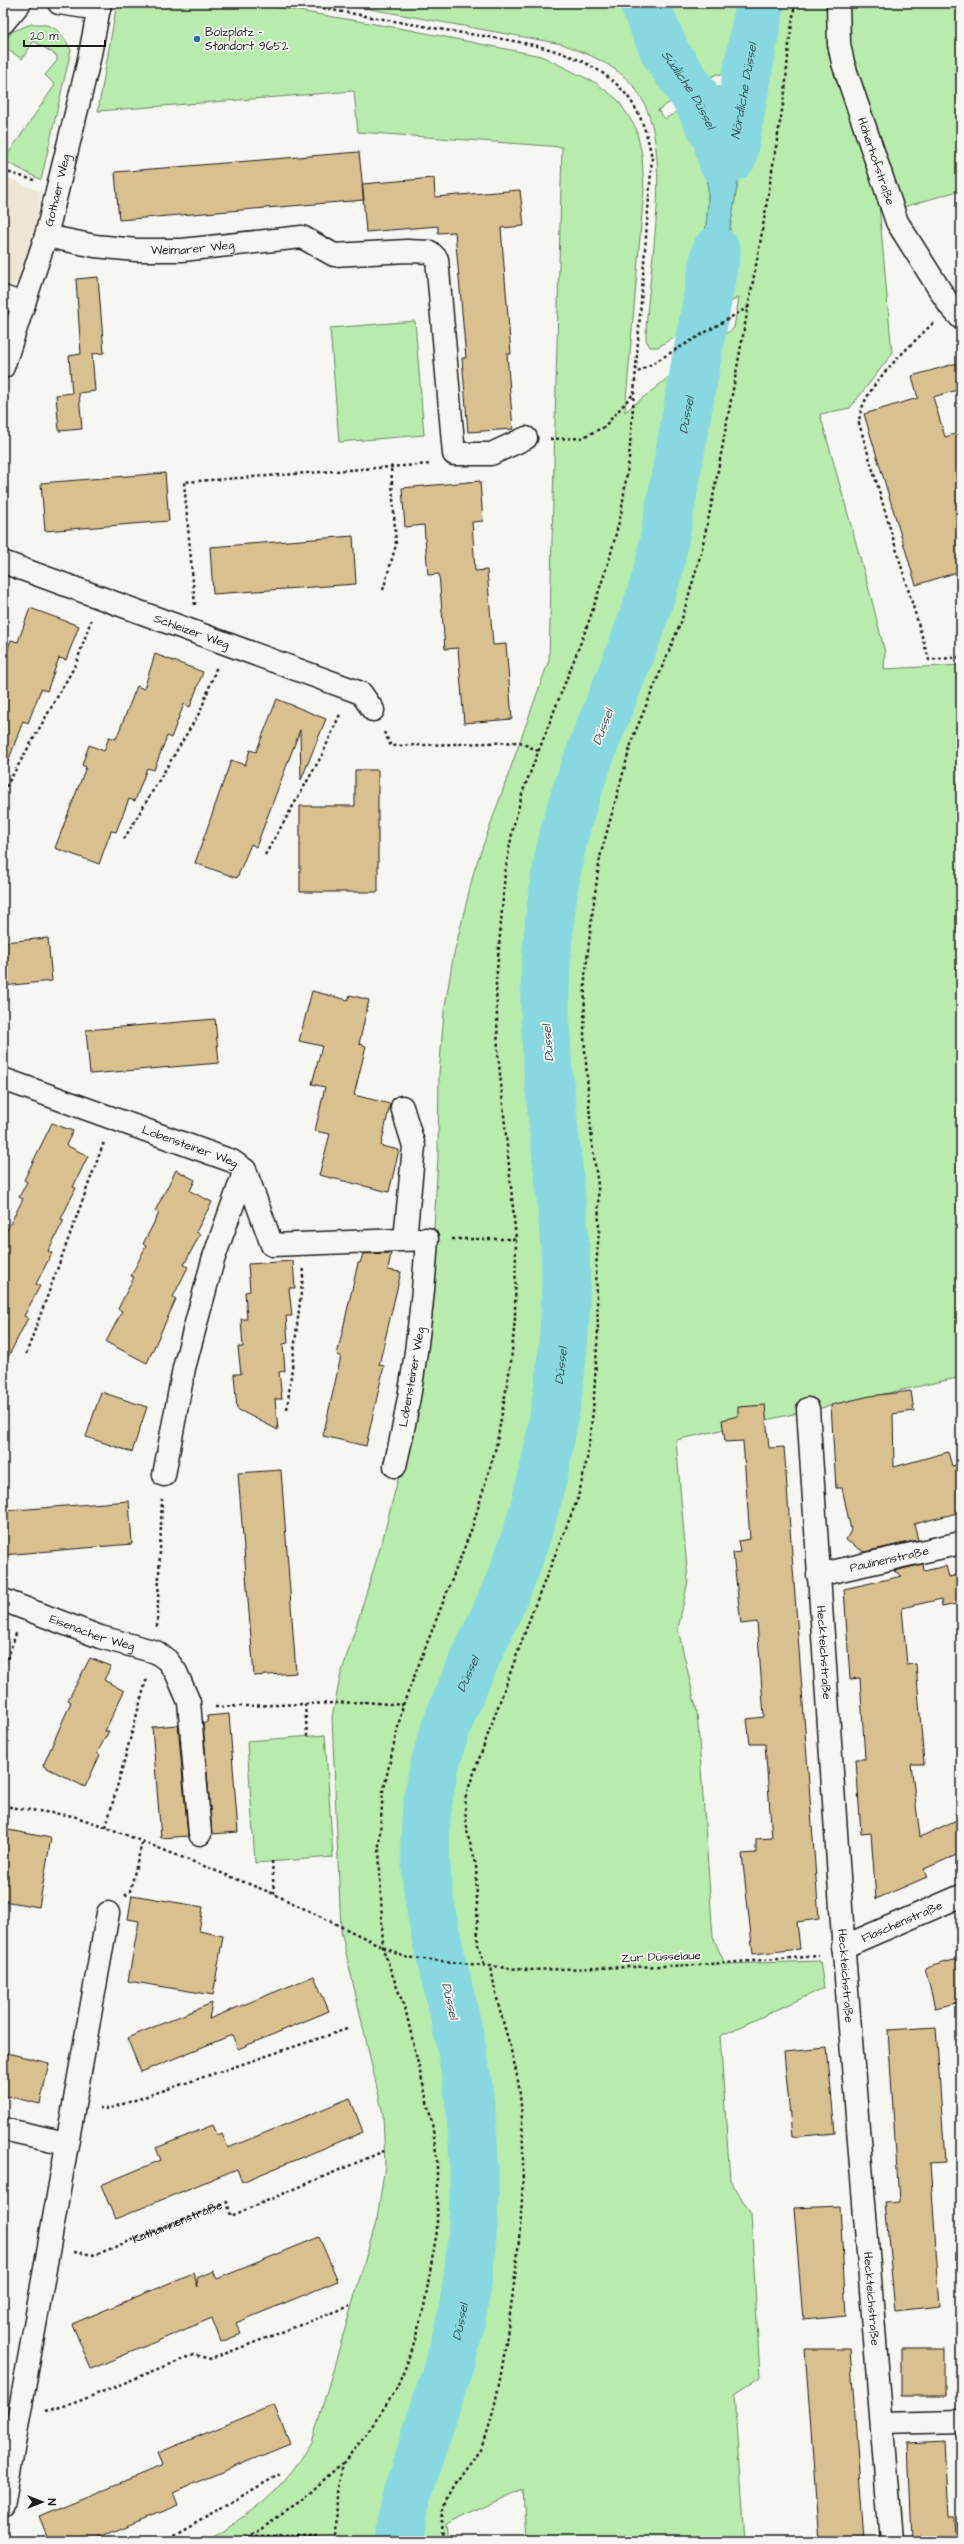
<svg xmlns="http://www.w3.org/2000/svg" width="964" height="2544" font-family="'Architects Daughter',sans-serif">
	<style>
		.built { fill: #ede6d4 }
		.green { fill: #b8ecad; stroke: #6a8464 }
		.water { fill: #87d8e0; stroke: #5c8d92 }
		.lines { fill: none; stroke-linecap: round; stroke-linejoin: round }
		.river { stroke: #87d8e0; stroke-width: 49 }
		.building { fill: #d9c08f; stroke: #1c1c1c }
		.minor-casing { stroke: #1c1c1c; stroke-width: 25 }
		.path { stroke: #1c1c1c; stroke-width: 2.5; stroke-dasharray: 3 3; stroke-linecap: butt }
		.minor { stroke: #f6f6f2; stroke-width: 22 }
		.poi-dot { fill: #1f6fb2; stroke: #f6f6f2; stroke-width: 1.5 }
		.labels { text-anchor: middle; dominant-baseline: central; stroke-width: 3.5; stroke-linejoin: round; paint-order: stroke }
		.poi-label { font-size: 12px; fill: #1c1c1c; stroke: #f6f6f2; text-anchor: start }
		.street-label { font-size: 12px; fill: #1c1c1c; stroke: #f6f6f2 }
		.water-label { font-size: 13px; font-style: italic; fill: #3c5457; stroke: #f6f6f2 }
	</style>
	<rect width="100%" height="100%" fill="#f6f6f2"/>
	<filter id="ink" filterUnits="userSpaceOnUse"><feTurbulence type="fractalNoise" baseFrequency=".025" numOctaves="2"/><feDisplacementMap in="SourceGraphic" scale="8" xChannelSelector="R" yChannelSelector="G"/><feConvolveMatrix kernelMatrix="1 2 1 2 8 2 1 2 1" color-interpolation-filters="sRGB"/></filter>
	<g filter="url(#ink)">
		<path class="built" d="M 3,176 L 41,192 L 30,271 L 9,287 L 3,287 Z"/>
		<path class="green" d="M 117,3 L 252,3 L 410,30 L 541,56 L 596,83 L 618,100 L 636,128 L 642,155 L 644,190 L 625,412 L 684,365 L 643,581 L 572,794 L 555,868 L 542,970 L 548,1113 L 561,1238 L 562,1303 L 554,1395 L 531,1500 L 504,1587 L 439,1732 L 422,1820 L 422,1897 L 459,2053 L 468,2110 L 471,2168 L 468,2229 L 459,2310 L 448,2355 L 398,2515 L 395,2541 L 205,2541 C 255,2511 281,2492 312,2442 L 377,2219 L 385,2165 L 383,2114 L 341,1931 L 332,1717 L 340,1678 L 382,1542 L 401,1467 L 431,1283 L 438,1157 L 439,1074 L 444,1012 L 453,958 L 474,871 L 549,660 L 562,147 L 358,132 L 354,91 L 98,111 Z
			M 337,3 L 624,3 L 645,29 L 659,61 L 680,96 L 658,110 L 665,119 L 686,106 C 728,179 699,251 689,328 L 658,347 L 650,347 L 646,340 C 646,272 679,142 634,87 C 615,64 588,54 562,44 Z
			M 669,3 L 749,3 L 736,77 L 717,74 L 699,83 C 689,59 672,28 669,3 Z
			M 781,3 L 961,3 L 961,190 L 904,207 L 847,38 L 835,68 L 879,205 L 892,354 L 850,408 L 820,414 L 871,597 L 885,653 L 884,669 L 961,665 L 961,1377 L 676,1440 L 688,1581 L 678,1629 L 697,1712 L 713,1937 L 725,1964 L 820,1961 L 824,1988 L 720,2036 L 730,2180 L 751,2214 L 760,2377 L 735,2393 L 745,2541 L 526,2541 L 523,2489 L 445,2525 L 447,2541 L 403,2541 L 410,2499 L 463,2327 L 476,2227 L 477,2140 L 466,2051 L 429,1886 L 428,1814 L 444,1738 L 516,1574 L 543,1492 L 565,1357 L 569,1267 L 552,1057 L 551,965 L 557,890 L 582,791 L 654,600 L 713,343 L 734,328 L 739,297 L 716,311 L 751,104 L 756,94 L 766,96 Z
			M 31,24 C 54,23 61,31 71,50 L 41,180 L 3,160 L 3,155 L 6,157 L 55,85 L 45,75 L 57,61 L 57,56 L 34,41 L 22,59 L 8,50 L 3,57 L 3,41 L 11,34 L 12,28 L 14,31 Z
			M 719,87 L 734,90 L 728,111 L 725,143 L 708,93 Z
			M 415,321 L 424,435 L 339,442 L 330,328 Z
			M 325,1735 L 333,1857 L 255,1863 L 247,1741 Z"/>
		<path class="water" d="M 624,3 L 669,3 C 672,29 689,58 699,83 L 680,96 L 659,61 L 645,29 Z
			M 749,3 L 768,3 L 757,80 L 736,77 Z
			M 734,90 L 756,94 L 751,104 L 716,311 L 689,328 C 699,251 728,179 686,106 L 708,93 L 725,142 L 728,111 Z"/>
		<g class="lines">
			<g class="river">
				<path id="s1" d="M 644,3 L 666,54 L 695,96 L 717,138 L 723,162"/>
				<path id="s2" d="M 732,157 L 760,3"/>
				<path id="s3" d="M 399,2541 C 401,2510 411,2481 421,2452 C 431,2420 442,2387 452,2355 C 465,2313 470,2267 473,2224 C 476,2166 473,2107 462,2051 C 447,1969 420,1905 426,1820 C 432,1728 482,1654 514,1571 C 532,1524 545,1472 553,1423 C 565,1356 569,1286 563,1219 C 556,1135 541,1049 546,964 C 549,915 556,860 570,813 C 595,728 638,649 660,563 L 716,251"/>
			</g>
		</g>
		<path class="building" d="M 359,152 L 364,200 L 119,220 L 115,172 Z
			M 434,178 L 435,197 L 520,190 L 524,226 L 501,228 L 511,354 L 507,354 L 513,429 L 468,432 L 462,358 L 466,358 L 455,232 L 438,233 L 438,226 L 366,232 L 362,184 Z
			M 98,277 L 104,353 L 92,354 L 95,391 L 79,393 L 82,429 L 59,431 L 56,395 L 72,393 L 69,356 L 81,354 L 76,279 Z
			M 961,362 L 961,389 L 933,397 L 945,437 L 961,432 L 961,571 L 916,585 L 864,414 L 918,398 L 912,376 Z
			M 165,473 L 169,521 L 45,531 L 41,483 Z
			M 480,481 L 483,521 L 472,522 L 475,571 L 487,570 L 493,645 L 506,644 L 512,719 L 464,723 L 458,648 L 445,649 L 439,574 L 428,575 L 424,525 L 405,527 L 402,488 Z
			M 353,536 L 356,584 L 213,594 L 210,547 Z
			M 30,608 L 79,626 L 66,660 L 59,658 L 47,691 L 41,689 L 28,723 L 23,721 L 5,770 L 3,769 L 3,662 L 11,640 L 18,642 Z
			M 155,654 L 203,672 L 190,707 L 184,704 L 171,738 L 167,736 L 154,770 L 147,768 L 135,801 L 129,799 L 116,832 L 111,831 L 99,864 L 55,848 L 86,767 L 82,765 L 89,745 L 104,751 L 109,737 L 116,739 L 137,686 L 144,689 Z
			M 277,699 L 326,719 L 301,780 L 300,730 L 256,847 L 251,844 L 237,878 L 195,863 L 231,760 L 245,765 L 250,750 L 256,752 Z
			M 355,770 L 378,770 L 378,892 L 300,892 L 300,806 L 355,806 Z
			M 48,938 L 52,981 L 3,986 L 3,942 Z
			M 312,991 L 348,1000 L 350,995 L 369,1000 L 359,1044 L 366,1046 L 354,1095 L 390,1104 L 381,1146 L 399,1150 L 389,1192 L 319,1175 L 330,1134 L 315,1131 L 325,1087 L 312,1084 L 322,1046 L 299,1041 Z
			M 215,1019 L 219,1063 L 90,1074 L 86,1030 Z
			M 52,1123 L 73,1131 L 66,1145 L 88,1156 L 73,1187 L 76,1188 L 61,1219 L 64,1220 L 48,1251 L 52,1253 L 36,1284 L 40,1286 L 24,1316 L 28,1318 L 3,1367 L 3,1238 L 23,1199 L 19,1197 L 27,1182 L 24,1180 Z
			M 176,1170 L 195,1180 L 190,1191 L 212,1202 L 196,1232 L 200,1234 L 184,1265 L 188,1267 L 173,1297 L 176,1299 L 147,1363 L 106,1342 L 122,1311 L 118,1309 L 134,1277 L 131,1276 L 146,1246 L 143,1244 L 159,1213 L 155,1211 Z
			M 391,1253 L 388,1270 L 401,1272 L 379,1365 L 384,1366 L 366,1446 L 323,1436 L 341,1356 L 337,1355 L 358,1263 L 360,1263 L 363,1254 Z
			M 293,1261 L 295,1288 L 289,1288 L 292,1316 L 286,1316 L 288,1343 L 283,1344 L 285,1371 L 279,1372 L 282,1399 L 275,1399 L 278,1430 L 237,1409 L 234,1374 L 241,1374 L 238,1347 L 243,1347 L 241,1319 L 247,1319 L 245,1292 L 250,1291 L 248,1264 Z
			M 911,1391 L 914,1411 L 893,1414 L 894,1467 L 948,1452 L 952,1466 L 956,1465 L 957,1471 L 961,1470 L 961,1512 L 914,1524 L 918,1540 L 864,1552 L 846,1540 L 851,1530 L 842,1488 L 836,1488 L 831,1405 L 870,1396 Z
			M 101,1392 L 147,1407 L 132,1452 L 86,1437 Z
			M 765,1405 L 769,1448 L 784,1447 L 819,1919 L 797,1922 L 800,1949 L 753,1954 L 742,1854 L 756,1853 L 756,1839 L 772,1838 L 765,1744 L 750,1744 L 747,1719 L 764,1717 L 757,1622 L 741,1624 L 733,1553 L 740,1552 L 738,1541 L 750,1539 L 743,1441 L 725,1442 L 722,1420 L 738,1416 L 738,1407 Z
			M 281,1470 L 296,1673 L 254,1676 L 238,1473 Z
			M 129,1501 L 132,1544 L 3,1555 L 3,1511 Z
			M 923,1564 L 924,1571 L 946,1566 L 949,1577 L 961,1574 L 961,1603 L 942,1607 L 941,1599 L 902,1608 L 907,1665 L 916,1664 L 924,1764 L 911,1764 L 920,1837 L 961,1818 L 961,1853 L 924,1869 L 927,1877 L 876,1899 L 871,1833 L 861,1834 L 856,1759 L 865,1759 L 860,1678 L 850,1679 L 844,1589 L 902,1576 L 894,1571 Z
			M 90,1658 L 111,1666 L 104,1680 L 124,1691 L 105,1731 L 109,1731 L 97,1753 L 100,1755 L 85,1787 L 43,1766 L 71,1702 L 68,1700 Z
			M 229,1714 L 238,1832 L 212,1834 L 203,1723 L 208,1722 L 207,1716 Z
			M 178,1725 L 188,1836 L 161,1838 L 152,1727 Z
			M 3,1829 L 51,1838 L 39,1907 L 3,1901 Z
			M 132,1895 L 203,1907 L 199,1931 L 223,1936 L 213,1995 L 128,1981 L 139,1921 L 128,1919 Z
			M 961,1958 L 961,2002 L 935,2008 L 925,1968 Z
			M 314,1976 L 329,2011 L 238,2049 L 232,2035 L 141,2072 L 127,2038 L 212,2003 L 209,2019 Z
			M 936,2027 L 945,2162 L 930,2163 L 940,2306 L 895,2311 L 885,2203 L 899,2202 L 888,2030 Z
			M 827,2048 L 835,2133 L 792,2137 L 784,2052 Z
			M 3,2052 L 49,2063 L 40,2104 L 3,2095 Z
			M 350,2098 L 363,2132 L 242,2182 L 237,2169 L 115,2219 L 101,2185 L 161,2160 L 156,2148 L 213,2125 L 218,2136 L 222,2134 L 228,2148 Z
			M 840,2206 L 846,2316 L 803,2320 L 794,2208 Z
			M 319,2237 L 338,2281 L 236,2323 L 241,2334 L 221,2342 L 212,2318 L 91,2369 L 72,2324 L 193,2273 L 198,2287 L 197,2278 L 213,2271 L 217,2279 Z
			M 805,2349 L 850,2349 L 864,2541 L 819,2541 Z
			M 901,2349 L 945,2349 L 945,2396 L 901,2396 Z
			M 274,2405 L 290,2444 L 173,2492 L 178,2505 L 89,2541 L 49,2541 L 39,2516 L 163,2465 L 158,2453 Z
			M 944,2441 L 948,2517 L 954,2517 L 955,2541 L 911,2541 L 907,2443 Z"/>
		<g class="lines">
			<defs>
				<g id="minor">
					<path d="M 59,3 L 99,9"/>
					<path id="s5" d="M 838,3 L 839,44 L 843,63 L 897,222 L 950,306 L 961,318"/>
					<path d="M 3,23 L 20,3"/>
					<path id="s6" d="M 46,236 L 95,246 L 136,250 L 182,250 L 302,237 L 334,255 L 407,251 L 430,252 L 437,259 L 454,454 L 491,454 L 526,438"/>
					<path d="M 3,297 L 24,304"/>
					<path id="s7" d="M 3,367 L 46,236 L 88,64 L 100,3"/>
					<path id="s8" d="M 3,562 L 361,693 L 373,710"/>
					<path id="s9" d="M 3,1079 L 232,1161 L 245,1170 L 272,1245 L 427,1239 C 422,1316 413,1391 395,1466"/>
					<path d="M 402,1107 L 414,1146 L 405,1239"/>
					<path id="s10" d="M 808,1409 L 844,1953 L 891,2541"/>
					<path d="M 164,1475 L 184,1368 L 213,1260 L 245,1170"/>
					<path id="s11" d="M 818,1575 L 961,1543"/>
					<path id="s12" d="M 3,1600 L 100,1637 L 156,1652 L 167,1660 L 176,1672 L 189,1702 L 200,1834"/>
					<path id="s13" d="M 843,1947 L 961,1896"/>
					<path d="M 3,2129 L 66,2143"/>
					<path d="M 883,2424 L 961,2422"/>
					<path d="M 3,2506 L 108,1913"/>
				</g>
			</defs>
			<use href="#minor" class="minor-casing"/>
			<g class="path">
				<path d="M 293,3 C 343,12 394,21 445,30 C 501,40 569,43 614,82 C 638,103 646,128 652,158 L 629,459 L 621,514 L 610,557 L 588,624 L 523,791 L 513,828 L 505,873 L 496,983 L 498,1053 L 516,1239 L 515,1318 L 511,1362 L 496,1447 L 472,1528 L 403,1705 L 383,1792 L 379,1845 L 383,1949 L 406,2012 L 432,2123 L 437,2160 L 437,2231 L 424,2307 L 411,2354 L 396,2390 L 366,2435 L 343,2463 L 337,2493 L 336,2541"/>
				<path d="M 3,171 L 34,180"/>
				<path d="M 933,323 C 909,348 860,388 859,423 L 929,660 L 961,657"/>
				<path d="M 638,372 L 750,306"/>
				<path d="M 550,439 L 581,438 L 604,427 L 635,392"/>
				<path d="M 383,590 L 396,545 L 391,467"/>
				<path d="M 195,605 L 184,482 L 431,464"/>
				<path d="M 384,732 L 391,746 L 520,742 L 538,751"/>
				<path d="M 3,792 L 76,664 L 91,620"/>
				<path d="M 124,839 L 201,710 L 217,666"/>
				<path d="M 265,855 L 322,755 L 341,712"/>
				<path d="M 452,1239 L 516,1239"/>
				<path d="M 26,1354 L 104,1142"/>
				<path d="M 287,1409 L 304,1268"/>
				<path d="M 157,1627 L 162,1499"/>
				<path d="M 3,1670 L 17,1631"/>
				<path d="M 305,1704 L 307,1736"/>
				<path d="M 215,1707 L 365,1702 L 403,1705"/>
				<path d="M 3,1806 L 73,1816 L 106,1827 L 274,1894 L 404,1957 L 528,1970 L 697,1965 L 819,1956"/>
				<path d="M 106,1827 L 146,1681 L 150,1680"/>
				<path d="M 272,1861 L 274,1894"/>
				<path d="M 125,1896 L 130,1891 L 142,1843"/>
				<path d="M 484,1964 L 478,1945 L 476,1864 L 468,1836 L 465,1811 L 466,1795 L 533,1610 L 578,1498 L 587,1459 L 593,1412 L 598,1330 L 596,1268 L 599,1232 L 598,1185 L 592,1143 L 584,1037 L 585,977 L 592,916 L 600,857 L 633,737 L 681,622 L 701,553 L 714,492 L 761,238 L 785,92 L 789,44 L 795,3"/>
				<path d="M 99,2108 L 108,2109 L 123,2104 L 347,2029"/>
				<path id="s4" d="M 74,2252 L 95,2255 L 227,2202 L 231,2216 L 384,2151"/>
				<path d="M 45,2411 L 77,2402 L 193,2355 L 211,2359 L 350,2306"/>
				<path d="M 249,2536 L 318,2536 L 323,2541"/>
				<path d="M 163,2541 L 282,2473"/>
				<path d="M 241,2541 L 299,2503 L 342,2463"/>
				<path d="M 442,2541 C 438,2510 451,2488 469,2464 C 474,2457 482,2450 484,2442 C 499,2399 505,2350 511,2306 C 521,2237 527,2164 520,2095 C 515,2051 496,2010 491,1965"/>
			</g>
			<use href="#minor" class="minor"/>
		</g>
	</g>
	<circle class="poi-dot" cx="197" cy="39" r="4"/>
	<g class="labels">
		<g class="poi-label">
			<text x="205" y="32">Bolzplatz -<tspan x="205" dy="14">Standort 9652</tspan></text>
		</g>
		<g class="street-label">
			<text stroke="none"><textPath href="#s5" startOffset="164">Höherhofstraße</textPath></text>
			<text stroke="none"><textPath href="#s7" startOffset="185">Gothaer Weg</textPath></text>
			<text stroke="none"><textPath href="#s6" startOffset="148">Weimarer Weg</textPath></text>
			<text stroke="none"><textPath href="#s8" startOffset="201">Schleizer Weg</textPath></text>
			<text stroke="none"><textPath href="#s9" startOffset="199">Lobensteiner Weg</textPath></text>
			<text transform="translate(412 1377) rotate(-80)">Lobensteiner Weg</text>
			<text stroke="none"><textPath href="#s11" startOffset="73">Paulinenstraße</textPath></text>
			<text stroke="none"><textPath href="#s12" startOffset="95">Eisenacher Weg</textPath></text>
			<text stroke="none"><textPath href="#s10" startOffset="244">Heckteichstraße</textPath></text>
			<text stroke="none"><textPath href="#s13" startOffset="64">Flaschenstraße</textPath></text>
			<text transform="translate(661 1957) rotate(-2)">Zur Düsselaue</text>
			<text stroke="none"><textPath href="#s10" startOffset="568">Heckteichstraße</textPath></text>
			<text stroke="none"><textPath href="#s4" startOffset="110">Katharinenstraße</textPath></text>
			<text stroke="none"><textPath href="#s10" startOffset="892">Heckteichstraße</textPath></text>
		</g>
		<g class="water-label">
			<text stroke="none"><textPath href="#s1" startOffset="98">Südliche Düssel</textPath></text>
			<text stroke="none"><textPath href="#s2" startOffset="67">Nördliche Düssel</textPath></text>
			<text stroke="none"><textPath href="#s3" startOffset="2184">Düssel</textPath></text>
			<text transform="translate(603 727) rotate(-69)">Düssel</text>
			<text transform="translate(548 1043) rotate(-95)">Düssel</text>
			<text stroke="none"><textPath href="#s3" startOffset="1212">Düssel</textPath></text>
			<text stroke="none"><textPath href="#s3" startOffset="888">Düssel</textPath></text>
			<text transform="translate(450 2001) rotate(77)">Düssel</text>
			<text stroke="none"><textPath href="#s3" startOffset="228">Düssel</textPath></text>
		</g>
	</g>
	<rect width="964" height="2544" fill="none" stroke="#f6f6f2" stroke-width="16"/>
	<rect x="8" y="8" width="948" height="2528" fill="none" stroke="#1c1c1c" stroke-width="1.5" filter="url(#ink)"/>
	<g transform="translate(42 2502) rotate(90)" stroke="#f6f6f2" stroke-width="3" paint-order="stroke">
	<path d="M0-3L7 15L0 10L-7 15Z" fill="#1c1c1c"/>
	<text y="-6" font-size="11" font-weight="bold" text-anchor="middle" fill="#1c1c1c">N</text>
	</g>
	<path d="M24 40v6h81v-6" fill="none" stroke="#1c1c1c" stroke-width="2"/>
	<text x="30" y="40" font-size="12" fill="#1c1c1c" stroke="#f6f6f2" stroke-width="3" paint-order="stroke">20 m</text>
</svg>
